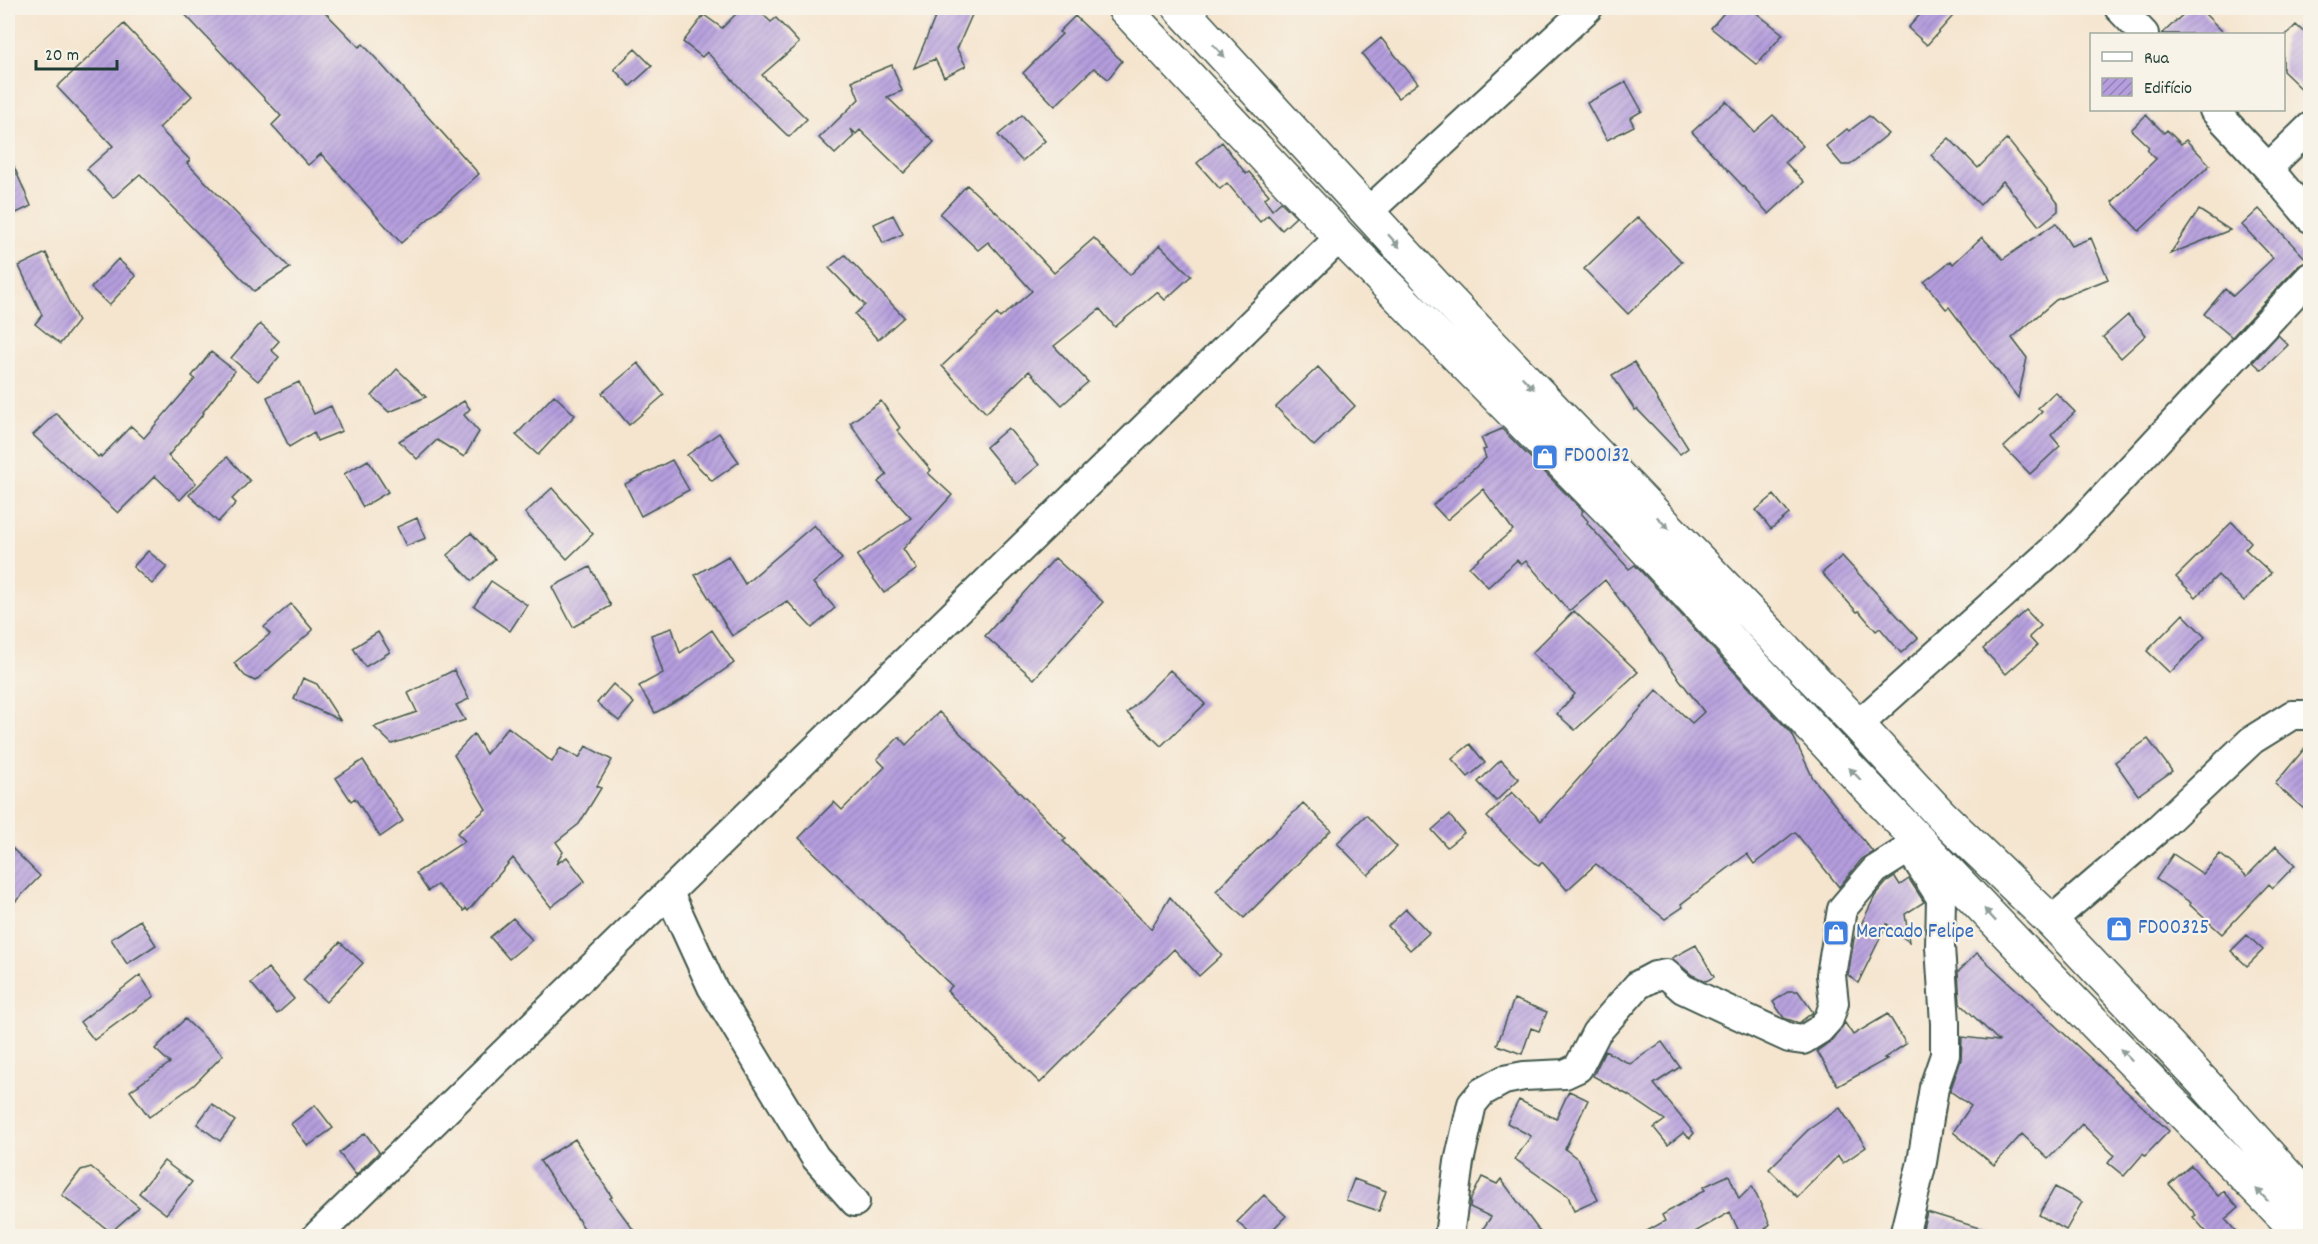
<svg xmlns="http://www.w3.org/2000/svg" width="2318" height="1244" font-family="Dekko,sans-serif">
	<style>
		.building { fill: url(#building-hatch) }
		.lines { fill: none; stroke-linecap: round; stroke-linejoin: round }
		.street-casing { stroke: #3f564b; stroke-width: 32 }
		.highway-casing { stroke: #3f564b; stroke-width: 36 }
		.street { stroke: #fff; stroke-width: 28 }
		.highway { stroke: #fff; stroke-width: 33 }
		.oneway { fill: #8f9e9a }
		.labels { text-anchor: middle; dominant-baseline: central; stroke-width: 4.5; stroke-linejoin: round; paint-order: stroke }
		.shop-label { font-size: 21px; fill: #366cbe; stroke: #f7f3e8; text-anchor: start }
	</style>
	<defs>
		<pattern id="building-hatch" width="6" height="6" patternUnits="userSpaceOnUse" patternTransform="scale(1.5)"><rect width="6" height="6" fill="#b69ede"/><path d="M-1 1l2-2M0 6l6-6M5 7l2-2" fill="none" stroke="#9382b5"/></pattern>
	</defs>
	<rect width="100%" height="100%" fill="#f7f3e8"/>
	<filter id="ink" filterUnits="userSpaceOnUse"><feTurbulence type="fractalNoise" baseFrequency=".0167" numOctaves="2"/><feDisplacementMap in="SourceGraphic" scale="12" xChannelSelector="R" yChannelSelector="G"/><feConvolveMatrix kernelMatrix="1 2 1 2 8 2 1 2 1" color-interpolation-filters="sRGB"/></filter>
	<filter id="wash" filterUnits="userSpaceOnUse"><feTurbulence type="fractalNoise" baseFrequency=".008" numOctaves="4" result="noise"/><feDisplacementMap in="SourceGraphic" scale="24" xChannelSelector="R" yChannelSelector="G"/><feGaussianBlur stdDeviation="1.35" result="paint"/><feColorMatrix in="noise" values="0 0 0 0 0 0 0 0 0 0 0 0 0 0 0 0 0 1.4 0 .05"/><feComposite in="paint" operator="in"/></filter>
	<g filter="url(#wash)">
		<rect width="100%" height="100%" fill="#f5e5cf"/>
		<g id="blocks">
			<path class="building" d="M 179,8 L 321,8 L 359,47 L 363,44 L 479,174 L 401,243 L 321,154 L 308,165 L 272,125 L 281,116 Z
				M 742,8 L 756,8 L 771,22 L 776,18 L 799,43 L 762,75 L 807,119 L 789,137 L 751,100 L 707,52 L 702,57 L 683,42 L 704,15 L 722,28 Z
				M 939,8 L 975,8 L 957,49 L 966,66 L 944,77 L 935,59 L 914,68 Z
				M 1728,8 L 1750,8 L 1783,34 L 1757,65 L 1711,28 Z
				M 1926,8 L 1960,8 L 1927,45 L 1908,28 Z
				M 2190,8 L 2199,8 L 2225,34 L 2162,34 Z
				M 1075,16 L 1122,61 L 1108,79 L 1094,68 L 1055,106 L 1023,73 L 1062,34 L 1059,32 Z
				M 124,24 L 192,96 L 159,128 L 190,160 L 187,163 L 290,268 L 254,291 L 140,174 L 113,198 L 87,169 L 113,146 L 57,87 Z
				M 2296,25 L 2310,38 L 2310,97 L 2283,71 L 2283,38 Z
				M 1381,38 L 1418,83 L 1398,98 L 1362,54 Z
				M 635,49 L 652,66 L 630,86 L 614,69 Z
				M 892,65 L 902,91 L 887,97 L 934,142 L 904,173 L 860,130 L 856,134 L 851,129 L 854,136 L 835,154 L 819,138 L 859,99 L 852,81 Z
				M 1626,82 L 1642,111 L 1630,118 L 1634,126 L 1607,140 L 1587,103 Z
				M 1726,101 L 1754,132 L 1773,115 L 1803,146 L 1785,162 L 1804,182 L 1769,214 L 1692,132 Z
				M 1022,115 L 1045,141 L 1022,161 L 998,135 Z
				M 2146,115 L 2164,133 L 2167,130 L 2181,144 L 2186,140 L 2210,165 L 2139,231 L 2112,202 L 2156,159 L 2147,150 L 2149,147 L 2131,130 Z
				M 1869,116 L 1888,134 L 1850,165 L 1842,165 L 1826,146 L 1847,129 L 1849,131 Z
				M 1949,138 L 1978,168 L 2007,139 L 2058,203 L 2058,211 L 2039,226 L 2003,181 L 1980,205 L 1931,155 Z
				M 1222,142 L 1246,174 L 1249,172 L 1269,195 L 1264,199 L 1272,210 L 1281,202 L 1296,217 L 1282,230 L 1268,215 L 1260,222 L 1227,183 L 1220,189 L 1197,163 Z
				M 8,153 L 31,206 L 8,217 Z
				M 967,185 L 1010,225 L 1054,273 L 1094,238 L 1130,275 L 1160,245 L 1191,276 L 1165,300 L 1157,292 L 1115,327 L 1100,309 L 1054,346 L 1088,382 L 1062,405 L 1029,371 L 986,413 L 942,366 L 997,314 L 1000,318 L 1032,291 L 988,242 L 978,250 L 940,214 Z
				M 2259,209 L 2308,261 L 2298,266 L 2232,337 L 2204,314 L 2225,289 L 2233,296 L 2273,258 L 2242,225 Z
				M 2199,210 L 2230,230 L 2170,254 Z
				M 893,215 L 903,234 L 883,243 L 874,224 Z
				M 1638,217 L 1682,262 L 1628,314 L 1584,269 Z
				M 2056,223 L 2071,246 L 2091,238 L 2108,279 L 2056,300 L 2012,338 L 2027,358 L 2018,398 L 1949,307 L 1946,309 L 1924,282 L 1951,261 L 1953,264 L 1982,237 L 2003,259 Z
				M 46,253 L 78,321 L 60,344 L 35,324 L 42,315 L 19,266 Z
				M 845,255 L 904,317 L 878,340 L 855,314 L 865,305 L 829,268 Z
				M 118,259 L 136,276 L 109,305 L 91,288 Z
				M 2128,315 L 2146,335 L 2121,358 L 2103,337 Z
				M 260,324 L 279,341 L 271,350 L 279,357 L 258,381 L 231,358 Z
				M 2278,335 L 2288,345 L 2262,370 L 2253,362 Z
				M 211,352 L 235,371 L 203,412 L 204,413 L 168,456 L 196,483 L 180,500 L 155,476 L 118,513 L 33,435 L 56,413 L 98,457 L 100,455 L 101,457 L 131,426 L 144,438 L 195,379 L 192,376 Z
				M 1634,362 L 1688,448 L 1680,454 L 1637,409 L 1635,410 L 1612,375 Z
				M 638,363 L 664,395 L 629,425 L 602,393 Z
				M 1318,367 L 1355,406 L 1314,446 L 1276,407 Z
				M 397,369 L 426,397 L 389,412 L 372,396 Z
				M 299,382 L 314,414 L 331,406 L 342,431 L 317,441 L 314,432 L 289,447 L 267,397 Z
				M 2055,392 L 2075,412 L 2051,435 L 2060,446 L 2030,474 L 2004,447 L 2042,412 L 2038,408 Z
				M 554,395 L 575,415 L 538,455 L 516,435 Z
				M 464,401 L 470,409 L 464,415 L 479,432 L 464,457 L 437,440 L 417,459 L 399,441 Z
				M 881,401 L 900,428 L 897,430 L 931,470 L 928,473 L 952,495 L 903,549 L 917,569 L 884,593 L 857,556 L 911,518 L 878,482 L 887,475 L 850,423 Z
				M 1008,428 L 1039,465 L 1016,484 L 986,447 Z
				M 1502,429 L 1583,511 L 1581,513 L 1588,521 L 1587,523 L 1629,569 L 1635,565 L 1792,734 L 1813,778 L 1873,852 L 1862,859 L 1839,887 L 1795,832 L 1754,864 L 1747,854 L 1681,904 L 1683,907 L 1665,919 L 1596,864 L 1567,890 L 1542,862 L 1539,866 L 1518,848 L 1487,817 L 1512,792 L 1541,821 L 1657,690 L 1692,723 L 1704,712 L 1605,580 L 1569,611 L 1526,561 L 1521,565 L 1517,560 L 1488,587 L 1469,567 L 1513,530 L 1483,489 L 1447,520 L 1433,505 L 1486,458 L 1483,450 L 1486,449 L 1481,438 Z
				M 719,433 L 739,462 L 712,481 L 687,455 Z
				M 227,457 L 250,481 L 232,499 L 236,503 L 218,522 L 189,495 Z
				M 368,460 L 388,492 L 363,507 L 344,474 Z
				M 672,460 L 689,490 L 641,516 L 625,484 Z
				M 552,488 L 593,534 L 567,559 L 525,513 Z
				M 1774,495 L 1789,514 L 1771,529 L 1756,510 Z
				M 417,518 L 426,538 L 406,546 L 397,527 Z
				M 2232,522 L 2251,542 L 2245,549 L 2271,573 L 2244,601 L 2218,575 L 2196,597 L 2176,577 Z
				M 814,525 L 842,559 L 813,583 L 835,608 L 812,628 L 787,601 L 732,636 L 695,575 L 728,556 L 745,584 Z
				M 471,533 L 495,559 L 472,581 L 447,555 Z
				M 148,551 L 167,567 L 152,584 L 133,567 Z
				M 1842,556 L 1918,638 L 1901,653 L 1880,628 L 1876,631 L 1859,611 L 1857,612 L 1822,573 Z
				M 1055,558 L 1103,602 L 1034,679 L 985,636 Z
				M 590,567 L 611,606 L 573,627 L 552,587 Z
				M 491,581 L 527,605 L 510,631 L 474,606 Z
				M 291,604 L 313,630 L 255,681 L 245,676 L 234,663 L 270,634 L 264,627 Z
				M 2026,610 L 2041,626 L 2029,637 L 2037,646 L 2006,674 L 1983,649 Z
				M 1574,611 L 1638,672 L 1575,730 L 1557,714 L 1575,694 L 1532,653 Z
				M 2183,614 L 2205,637 L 2170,673 L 2147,651 Z
				M 672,628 L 680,653 L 712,630 L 734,663 L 688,695 L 655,713 L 639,686 L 663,673 L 651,635 Z
				M 378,632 L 390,652 L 365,667 L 353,648 Z
				M 454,670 L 469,699 L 456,705 L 465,720 L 392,744 L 374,727 L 417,712 L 408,693 Z
				M 1170,670 L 1205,704 L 1161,746 L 1127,713 Z
				M 303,678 L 317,684 L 340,720 L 294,699 Z
				M 613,684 L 634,703 L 619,721 L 597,703 Z
				M 939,712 L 1066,839 L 1063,841 L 1151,929 L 1170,897 L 1222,955 L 1199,976 L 1174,949 L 1040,1083 L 947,991 L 952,986 L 799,838 L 834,802 L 842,810 L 885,767 L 877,759 L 899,737 L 906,745 Z
				M 508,727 L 552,762 L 560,748 L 579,758 L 586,746 L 612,760 L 597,786 L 601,788 L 579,824 L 556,842 L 563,852 L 556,864 L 567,857 L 585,881 L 551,907 L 513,858 L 468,911 L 466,908 L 464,911 L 437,885 L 428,891 L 416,873 L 465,841 L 457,833 L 486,809 L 454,755 L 474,734 L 486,754 Z
				M 2148,739 L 2172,771 L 2138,795 L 2115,762 Z
				M 2310,742 L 2310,814 L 2275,784 Z
				M 1470,744 L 1485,763 L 1468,777 L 1452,759 Z
				M 363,760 L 403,821 L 380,837 L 355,798 L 351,801 L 336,778 Z
				M 1501,760 L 1519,779 L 1496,801 L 1478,782 Z
				M 1303,803 L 1331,830 L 1244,918 L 1216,891 Z
				M 1366,815 L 1397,847 L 1368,875 L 1337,843 Z
				M 1449,815 L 1464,833 L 1447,847 L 1432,830 Z
				M 8,844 L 40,876 L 8,909 Z
				M 2276,846 L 2295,865 L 2273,888 L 2269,884 L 2222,934 L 2190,905 L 2191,903 L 2156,879 L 2173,854 L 2203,874 L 2220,854 L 2247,876 Z
				M 1895,877 L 1900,885 L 1909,879 L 1924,902 L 1905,914 L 1909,942 L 1887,924 L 1858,983 L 1848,975 L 1854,939 L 1875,896 L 1886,883 Z
				M 1406,909 L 1429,933 L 1410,950 L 1388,926 Z
				M 513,918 L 532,940 L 509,959 L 490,937 Z
				M 140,920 L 156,945 L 127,964 L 111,939 Z
				M 2247,935 L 2263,950 L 2247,966 L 2231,951 Z
				M 340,942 L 363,963 L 326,1002 L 303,980 Z
				M 1696,945 L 1714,977 L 1706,981 L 1692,975 L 1672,958 Z
				M 1977,953 L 2169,1131 L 2145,1156 L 2143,1154 L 2124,1176 L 2108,1163 L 2114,1155 L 2082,1124 L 2048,1159 L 2022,1134 L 1994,1165 L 1953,1132 L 1971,1106 L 1950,1091 L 1961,1060 L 1962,1037 L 1999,1041 L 1960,1003 L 1958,972 Z
				M 268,968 L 294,999 L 277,1014 L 251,983 Z
				M 140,975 L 154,996 L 94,1040 L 80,1022 Z
				M 1789,991 L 1798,991 L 1813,1012 L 1799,1023 L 1784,1018 L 1773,1002 Z
				M 1514,999 L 1547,1012 L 1539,1031 L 1531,1028 L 1522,1054 L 1497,1045 Z
				M 1888,1014 L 1906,1044 L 1884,1058 L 1887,1059 L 1838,1086 L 1817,1051 L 1831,1041 L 1845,1023 L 1853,1035 Z
				M 185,1019 L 223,1055 L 194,1085 L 149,1117 L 130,1091 L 170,1063 L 155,1049 Z
				M 1662,1042 L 1680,1067 L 1654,1084 L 1694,1133 L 1690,1138 L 1683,1133 L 1668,1145 L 1654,1128 L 1665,1120 L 1628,1095 L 1593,1076 L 1605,1051 L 1630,1064 Z
				M 1569,1091 L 1588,1100 L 1565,1149 L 1579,1160 L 1598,1200 L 1574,1211 L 1568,1196 L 1515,1159 L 1531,1136 L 1507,1123 L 1519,1100 L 1556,1119 Z
				M 212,1104 L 235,1121 L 220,1141 L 197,1124 Z
				M 315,1105 L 333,1128 L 308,1146 L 291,1124 Z
				M 1840,1108 L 1866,1147 L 1843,1163 L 1838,1156 L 1797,1197 L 1769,1169 L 1808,1130 Z
				M 365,1133 L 379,1152 L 356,1175 L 339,1153 Z
				M 575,1139 L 612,1197 L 610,1198 L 638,1236 L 589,1236 L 540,1161 Z
				M 164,1161 L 192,1182 L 166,1214 L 139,1193 Z
				M 2191,1165 L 2218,1196 L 2224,1191 L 2238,1208 L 2225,1219 L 2240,1236 L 2210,1236 L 2193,1217 L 2196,1215 L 2169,1184 Z
				M 91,1167 L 139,1207 L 111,1232 L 62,1195 L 81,1170 Z
				M 1729,1175 L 1739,1199 L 1752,1186 L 1770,1224 L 1758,1236 L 1741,1236 L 1730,1212 L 1688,1236 L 1638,1236 L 1665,1221 L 1662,1215 L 1705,1190 L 1703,1187 Z
				M 1482,1177 L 1497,1184 L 1501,1179 L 1543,1236 L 1478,1236 L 1491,1217 L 1470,1207 L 1471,1199 Z
				M 1354,1179 L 1386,1191 L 1379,1211 L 1346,1200 Z
				M 2055,1187 L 2082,1202 L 2066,1230 L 2039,1215 Z
				M 1264,1195 L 1286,1216 L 1266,1236 L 1253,1236 L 1237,1222 Z
				M 1927,1212 L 1989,1231 L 1988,1236 L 1921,1236 Z"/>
		</g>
	</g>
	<g filter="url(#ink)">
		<use href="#blocks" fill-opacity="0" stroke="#3f564b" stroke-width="1.5"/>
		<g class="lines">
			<defs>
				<path id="street" d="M 2119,8 L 2144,34
					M 2214,110 L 2268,168 L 2310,218
					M 2268,168 L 2310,127
					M 1368,212 L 1588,8
					M 1858,725 L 2065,539 L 2310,277
					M 669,893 L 712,987 L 764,1073 L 815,1157 L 855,1202
					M 2051,921 L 2158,829 L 2252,740 L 2292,715 L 2310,715
					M 317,1236 L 1340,237
					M 1449,1236 L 1459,1162 L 1472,1104 L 1482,1092 L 1504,1080 L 1524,1076 L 1565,1074 L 1578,1068 L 1596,1033 L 1638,985 L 1655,976 L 1666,974 L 1683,989 L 1730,1011 L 1789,1038 L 1803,1040 L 1819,1030 L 1829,1019 L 1834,1003 L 1831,975 L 1842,909 L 1875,870 L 1921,841
					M 1904,1236 L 1922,1162 L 1934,1087 L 1945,1055 L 1945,1023 L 1940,947 L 1941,898 L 1909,848"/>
				<path id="highway" d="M 1124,8 L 1340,237 L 1628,530 L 1837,755 L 2024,951 L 2303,1236
					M 1180,8 L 1439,290 L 1858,725 L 1941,815 L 2051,921 L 2205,1084 L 2310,1201"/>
			</defs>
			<use href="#street" class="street-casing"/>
			<use href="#highway" class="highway-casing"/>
			<use href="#street" class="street"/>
			<use href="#highway" class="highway"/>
		</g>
		<defs><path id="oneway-solid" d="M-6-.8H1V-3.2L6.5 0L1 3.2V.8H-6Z" transform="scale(1.5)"/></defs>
		<g class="oneway">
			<use href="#oneway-solid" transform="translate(1219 51) rotate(47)"/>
			<use href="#oneway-solid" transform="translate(1394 241) rotate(48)"/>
			<use href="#oneway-solid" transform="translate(1528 383) rotate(46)"/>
			<use href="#oneway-solid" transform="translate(1663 523) rotate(46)"/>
			<use href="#oneway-solid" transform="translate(1855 774) rotate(-134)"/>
			<use href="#oneway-solid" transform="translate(1990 915) rotate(-133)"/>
			<use href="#oneway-solid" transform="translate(2126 1055) rotate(-134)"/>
			<use href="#oneway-solid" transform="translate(2262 1195) rotate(-134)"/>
		</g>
	</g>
	<defs>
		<symbol id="shop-square" viewBox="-11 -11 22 22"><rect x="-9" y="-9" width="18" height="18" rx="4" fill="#3f7fe0" stroke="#f7f3e8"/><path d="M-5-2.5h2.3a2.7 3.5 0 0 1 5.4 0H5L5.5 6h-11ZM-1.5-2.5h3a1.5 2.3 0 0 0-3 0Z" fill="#fff"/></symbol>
	</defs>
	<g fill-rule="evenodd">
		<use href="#shop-square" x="1530" y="442" width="30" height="30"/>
		<use href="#shop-square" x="2104" y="914" width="30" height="30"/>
		<use href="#shop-square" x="1821" y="918" width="30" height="30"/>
	</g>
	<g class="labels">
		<g class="shop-label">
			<text x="1564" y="457">FD00132</text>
			<text x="2138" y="929">FD00325</text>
			<text x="1856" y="933">Mercado Felipe</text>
		</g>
	</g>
	<rect width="2318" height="1244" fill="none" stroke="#f7f3e8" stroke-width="30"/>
	<rect x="2090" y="33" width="195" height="78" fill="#f7f3e8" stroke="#a1aaa0" stroke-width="1.5"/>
	<rect x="2102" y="52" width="30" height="9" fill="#ffffff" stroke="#a1aaa0" stroke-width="1.5"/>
	<text x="2144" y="63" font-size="18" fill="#1f3d34">Rua</text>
	<rect x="2102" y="78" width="30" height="18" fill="url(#building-hatch)" stroke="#a1aaa0" stroke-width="1.5"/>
	<text x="2144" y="93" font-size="18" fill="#1f3d34">Edifício</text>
	<path d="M36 60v9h81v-9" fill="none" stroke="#1f3d34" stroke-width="3"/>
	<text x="45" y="60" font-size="18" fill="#1f3d34" stroke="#f7f3e8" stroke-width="4.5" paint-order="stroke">20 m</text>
</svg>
